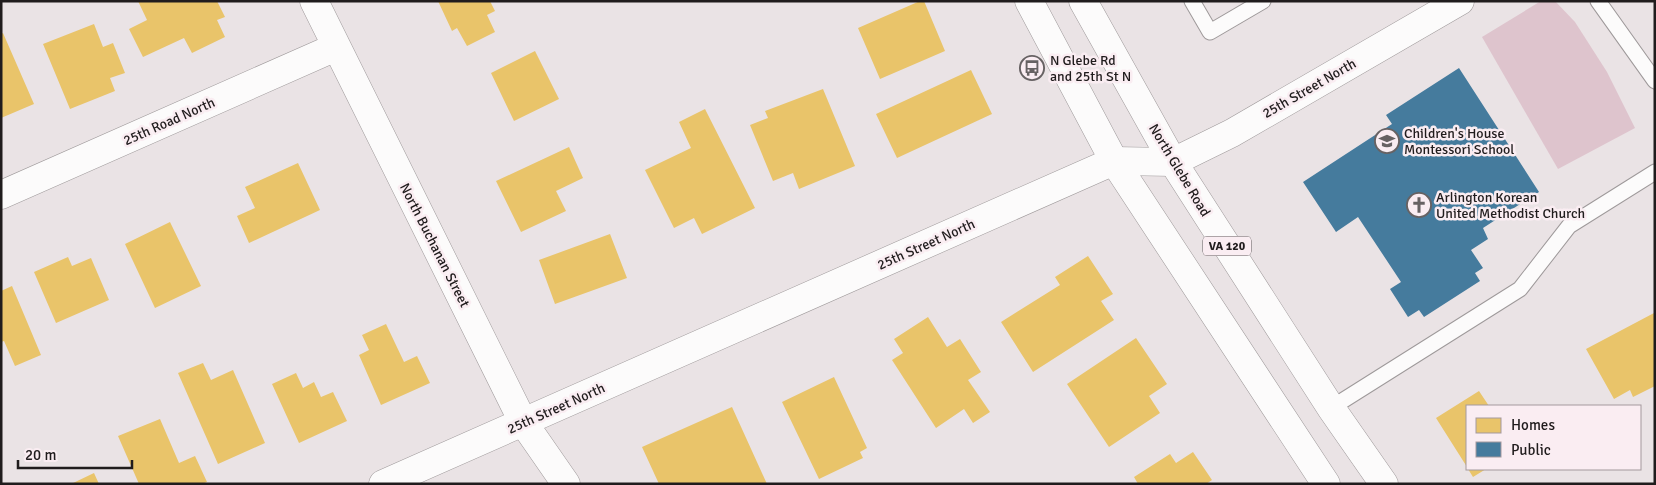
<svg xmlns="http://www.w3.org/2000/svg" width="1656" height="485" font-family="Signika,sans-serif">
<rect width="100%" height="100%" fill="#eae3e5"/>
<path fill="#dec4cd" d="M1541,1H1555L1575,22L1607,72L1635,128L1558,169L1482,37Z"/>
<path fill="#e9c46a" d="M138,1H217L225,17L217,20L225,37L192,53L184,38L143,57L129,29L147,20Z
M438,1H490L495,11L487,15L495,32L467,46L457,28L452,31Z
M920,1H924L945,51L880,79L858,28Z
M94,24L103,47L113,43L125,73L110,78L115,91L70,109L43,44Z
M3,33L34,104L1,118V34Z
M535,51L559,99L514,121L491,73Z
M971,70L992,114L897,158L876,114Z
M823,89L855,166L799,189L793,173L773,181L750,125L768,118L765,111Z
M705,109L755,208L702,234L694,218L674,228L645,170L691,148L679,122Z
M569,147L583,178L556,191L566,211L521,232L496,181Z
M298,163L320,210L249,243L237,216L255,208L245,187Z
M170,222L201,286L155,308L125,244Z
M610,234L627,278L555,304L539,260Z
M1088,256L1113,294L1101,301L1114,320L1033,372L1001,322L1060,285L1055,277Z
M68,257L72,266L91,258L109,300L56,323L34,272Z
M12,286L41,355L15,366L4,341L1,342V291Z
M1654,313L1655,386L1633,397L1630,390L1614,399L1586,349Z
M928,317L947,347L960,339L981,372L968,380L990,412L973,423L964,409L936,428L892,360L903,353L894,339Z
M386,324L404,362L417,356L430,383L381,405L359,355L369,350L362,335Z
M1136,338L1167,384L1149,396L1160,413L1109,447L1067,384Z
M203,363L211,380L233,370L265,443L218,464L178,373Z
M296,373L303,388L314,382L321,397L333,392L347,421L299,443L272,384Z
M834,377L867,448L860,452L863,458L819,479L782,402Z
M1479,391L1489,406H1467V467L1436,418Z
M732,407L767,484H659L642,447Z
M160,419L179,463L195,456L207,482L202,484H139L118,436Z
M1193,452L1212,480L1206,484H1138L1134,477L1170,454L1176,463Z
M1468,469H1486L1473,477Z
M94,473L99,484H71Z"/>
<path fill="#457b9d" d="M1459,68L1539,192L1483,228L1488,239L1471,250L1483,268L1475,273L1480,281L1424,317L1419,310L1408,317L1390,289L1401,282L1358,217L1336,232L1303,182L1392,124L1386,115Z"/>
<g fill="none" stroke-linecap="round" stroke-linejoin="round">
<defs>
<path id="lane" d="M1192,1L1210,32L1263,1
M1598,1L1655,81
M1331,408L1520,289L1569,226L1655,172"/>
<path id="street" d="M314,1L523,422L566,484
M1,195L336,47
M383,484L1114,161L1173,162L1232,133L1460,1"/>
<path id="primary" d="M1029,1L1114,161L1326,484
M1083,1L1173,162L1331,408L1384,484"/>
</defs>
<use href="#lane" stroke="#9e999a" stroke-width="17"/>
<use href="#street" stroke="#9e999a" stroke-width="29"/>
<use href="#primary" stroke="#9e999a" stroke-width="29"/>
<use href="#lane" stroke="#fcfbfb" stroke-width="15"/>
<use href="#street" stroke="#fcfbfb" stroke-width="28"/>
<use href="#primary" stroke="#fcfbfb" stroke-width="28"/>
</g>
<defs>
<symbol id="bus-ring" viewBox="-11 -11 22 22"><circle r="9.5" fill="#faedf2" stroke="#676263" stroke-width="1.5"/><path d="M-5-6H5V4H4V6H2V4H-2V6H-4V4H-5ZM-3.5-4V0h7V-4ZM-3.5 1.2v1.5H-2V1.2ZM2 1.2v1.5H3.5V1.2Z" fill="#676263"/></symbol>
<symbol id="school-ring" viewBox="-11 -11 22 22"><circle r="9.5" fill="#faedf2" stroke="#676263" stroke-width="1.5"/><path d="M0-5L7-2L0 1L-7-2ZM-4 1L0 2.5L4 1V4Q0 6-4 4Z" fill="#676263"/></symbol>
<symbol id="church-ring" viewBox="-11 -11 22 22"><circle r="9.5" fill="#faedf2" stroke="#676263" stroke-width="1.5"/><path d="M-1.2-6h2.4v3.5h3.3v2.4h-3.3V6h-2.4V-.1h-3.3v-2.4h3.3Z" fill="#676263"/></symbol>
</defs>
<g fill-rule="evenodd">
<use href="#bus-ring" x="1018" y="54" width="28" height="28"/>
<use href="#school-ring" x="1373" y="127" width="28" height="28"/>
<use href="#church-ring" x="1405" y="191" width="28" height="28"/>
</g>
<g text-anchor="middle" stroke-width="5" stroke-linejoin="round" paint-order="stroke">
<rect fill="#faedf2" stroke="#615b5d" stroke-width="1" x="1203" y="236.5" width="48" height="19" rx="4"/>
<g font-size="12" font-weight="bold" fill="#201c1d">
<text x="1227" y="250">VA 120</text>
</g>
<g font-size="14" fill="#201c1d" stroke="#faedf2" text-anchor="start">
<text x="1050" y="65">N Glebe Rd<tspan x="1050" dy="16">and 25th St N</tspan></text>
<text x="1404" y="138">Children's House<tspan x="1404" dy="16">Montessori School</tspan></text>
<text x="1436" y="202">Arlington Korean<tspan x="1436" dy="16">United Methodist Church</tspan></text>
</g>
<g font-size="14" fill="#201c1d" stroke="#faedf2">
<text transform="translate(1309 88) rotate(-30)" y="5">25th Street North</text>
<text transform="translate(169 121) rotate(-24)" y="5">25th Road North</text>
<text transform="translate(1180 170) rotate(59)" y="5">North Glebe Road</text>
<text transform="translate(926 244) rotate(-24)" y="5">25th Street North</text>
<text transform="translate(435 245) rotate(63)" y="5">North Buchanan Street</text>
<text transform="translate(556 408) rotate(-24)" y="5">25th Street North</text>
</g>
</g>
<rect width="1656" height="485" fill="none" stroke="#201c1d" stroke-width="5"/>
<rect x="1466" y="405" width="175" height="65" fill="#faedf2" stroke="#a3999d"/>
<rect x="1476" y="418" width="25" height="15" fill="#e9c46a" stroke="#a3999d"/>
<text x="1511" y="430" font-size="15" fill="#201c1d">Homes</text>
<rect x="1476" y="442" width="25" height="15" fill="#457b9d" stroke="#a3999d"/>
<text x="1511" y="455" font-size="15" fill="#201c1d">Public</text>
<path d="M18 460v8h114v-8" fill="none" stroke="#201c1d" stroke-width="2.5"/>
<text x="25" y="460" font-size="15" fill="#201c1d" stroke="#faedf2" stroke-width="4" paint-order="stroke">20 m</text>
</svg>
